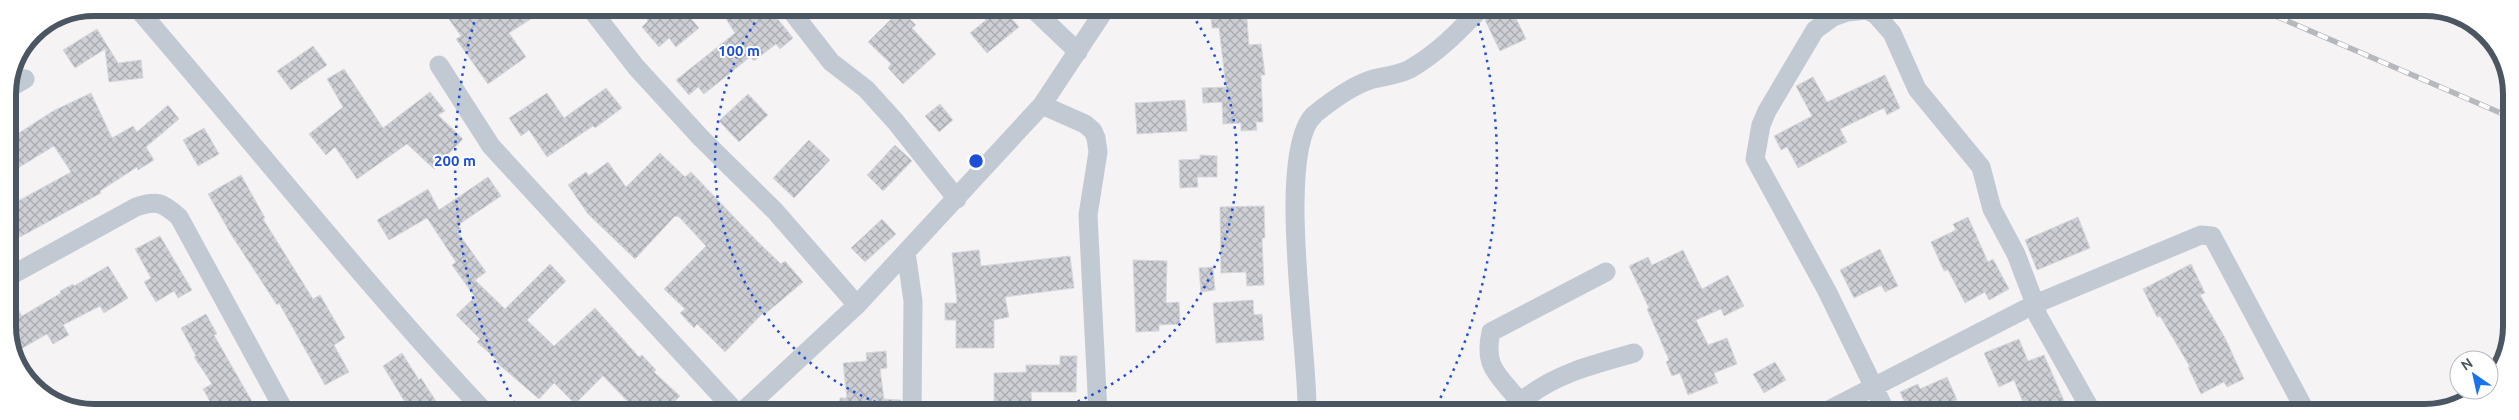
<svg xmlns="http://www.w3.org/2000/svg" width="2519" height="420" font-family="Ubuntu,sans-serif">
<defs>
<pattern id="building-cross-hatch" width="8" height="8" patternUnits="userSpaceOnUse" patternTransform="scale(1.25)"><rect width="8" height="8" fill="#cdcfd5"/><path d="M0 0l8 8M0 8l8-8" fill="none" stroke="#a8abb0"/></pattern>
</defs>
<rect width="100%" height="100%" fill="#f5f3f3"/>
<path fill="url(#building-cross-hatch)" stroke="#d7d9de" d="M441,8H548L509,33L526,57L488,84L456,39L461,36Z
M639,8H682L699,28L676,47L669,38L659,47L642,27L648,21Z
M719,8H769L793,38L780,49L776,44L754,61L750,57L704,94L698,87L689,95L676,80L735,33Z
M990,8H1003L1019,27L987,53L970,33L986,20L982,15Z
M1210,8H1246L1249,45L1261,44L1265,75H1261L1263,122H1256L1257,130L1241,131V123L1223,124L1222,102L1203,103L1202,88L1226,87L1219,28H1212Z
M1506,8H1511L1526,39L1500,51L1485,20Z
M900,10L916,25L912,28L936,54L903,84L888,68L891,64L868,42Z
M97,29L118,63L141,60L143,78L109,82L105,49L75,68L63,50Z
M313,46L327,65L291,90L277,71Z
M344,69L383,128L430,92L445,111L438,115L463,139L434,169L407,144L357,179L335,147L326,155L309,134L343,107L327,79Z
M1885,75L1900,108L1887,115L1884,108L1840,129L1847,142L1798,168L1787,147L1781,150L1774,136L1812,116L1796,86L1813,77L1827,102Z
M606,88L622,108L595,128L593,126L547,157L529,130L521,136L509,118L547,93L564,118Z
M91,93L112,138L133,126L137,132L168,105L179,119L146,147L154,160L138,170L137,167L100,191L101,193L20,237L9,216V206L71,172L54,146L18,168L8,151V114L19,133L53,111Z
M748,94L768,115L739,142L719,121Z
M1185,100L1187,131L1137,134L1135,103Z
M940,104L953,120L939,132L925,116Z
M204,128L219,154L198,166L183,140Z
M809,140L830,160L794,198L773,178Z
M895,145L912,161L883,191L867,175Z
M660,153L685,177L691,172L758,242L781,264L785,261L803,282L765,314L763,313L725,352L697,324L694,328L680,313L685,309L664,289L706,246L679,217L675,216L635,259L588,214L568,185L586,172L589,176L608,162L626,187Z
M1200,155L1217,156V177H1197L1198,187L1180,188L1179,160L1200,159Z
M241,175L265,218L263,219L313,299L320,295L345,338L334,345L349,372L325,385L279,303L277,305L232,236L208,194Z
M488,177L501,196L458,225L461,229L457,231L486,272L475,280L505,309L550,264L566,281L527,320L554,346L595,308L639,357L642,355L656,370L654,372L680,396L664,412H638L603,376L575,404L554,383L539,399L496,362L498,361L477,342L480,339L456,315L475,297L452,265L456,262L427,218L389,240L377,220L428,189L439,210Z
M1264,206L1265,238H1262L1264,285L1247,286L1246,272L1221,273L1220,207Z
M1968,217L1988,262L1993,259L2009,289L1989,300L1985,292L1965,303L1948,270L1944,271L1931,242L1956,230L1953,224Z
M2078,217L2090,248L2037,270L2025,240Z
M882,219L896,234L865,262L851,248Z
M160,236L192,290L178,298L174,291L156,302L144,282L151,278L135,249Z
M1880,249L1898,286L1885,292L1881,285L1854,298L1840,270Z
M979,250L981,266L1070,256L1074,288L1005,297L1009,317L994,320V348H956V320H945V303H957L952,253Z
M1683,250L1702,289L1728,275L1744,306L1724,316L1721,309L1696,320L1708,345L1727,338L1737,364L1714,373L1718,383L1688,395L1680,373L1672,376L1666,362L1669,360L1647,309L1649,308L1629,266L1648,257L1652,265Z
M1133,260L1167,261L1166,303L1179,302L1180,324L1159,325V331L1136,332Z
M2191,264L2205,293L2200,295L2225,338L2244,379L2227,387L2224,382L2201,394L2188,367H2190L2160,316L2157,317L2143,289Z
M108,266L128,298L104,313L100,306L63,325L69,335L53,344L47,334L21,349L10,331V316L19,311L22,316L61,293L60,291L73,284L74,286Z
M1213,267L1215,290L1201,292L1199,268Z
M1253,300L1254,315L1262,314L1264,340L1216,343L1213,303Z
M206,314L217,334L214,335L258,412H216L203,389L212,384L194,357L196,356L181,328Z
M2019,339L2028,361L2044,355L2069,412H2027L2014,380L1999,387L1984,353Z
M886,351L887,368L880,369L884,399L901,400V412H839L840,398H847L843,363L867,361L866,353Z
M402,353L419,380L421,378L443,412H411L383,366Z
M1060,356H1077L1076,392H1031L1032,412H994V373L1026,372V365H1060Z
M1775,362L1786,380L1764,393L1753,374Z
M1947,377L1957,400L1928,412H1909L1900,392L1918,384L1920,389Z"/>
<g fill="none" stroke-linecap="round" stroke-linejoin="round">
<path stroke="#c1cad2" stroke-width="19" d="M137,8C253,142 363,282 485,412
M590,8L636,67L701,138L775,211L857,305
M789,8L831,62L866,89L895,121L957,199
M1032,8L1078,52
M439,65L491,146L736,412
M8,89L25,79
M1042,105L1085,124L1093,131L1096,138L1098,152L1088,215L1098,412
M906,252L913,301L912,412
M10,276L136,207C157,200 162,202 179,217L285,412
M1520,402C1499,375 1483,368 1491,332L1606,272
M742,412L857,305L1042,105L1106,8
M1307,412C1309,355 1274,150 1315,114C1331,101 1353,85 1373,79C1386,76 1398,75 1410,69C1439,52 1458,32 1481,8
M1512,412C1515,405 1521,401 1528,396C1560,372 1596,364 1634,353
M1825,412L2035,304L2038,316L2092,412
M1886,412L1827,291L1755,159L1761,125L1767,111L1815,30L1833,17L1847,12L1867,10L1876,15L1892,33L1917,89L1981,167L1992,209L2016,254L2035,304L2201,235L2212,236L2306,412"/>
<defs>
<path id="rail" d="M2257,8L2510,117"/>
</defs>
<use href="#rail" stroke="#b5b8bd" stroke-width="5.5"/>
<use href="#rail" stroke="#fff" stroke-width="4" stroke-dasharray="11" stroke-linecap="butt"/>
</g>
<g fill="none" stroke="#1d4ed8" stroke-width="2.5" stroke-dasharray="2.5 5">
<path d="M904 412A261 261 0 0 1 764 9M1188 9A261 261 0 0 1 1048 412"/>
<path d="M518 410A521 521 0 0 1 478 9M1474 9A521 521 0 0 1 1434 410"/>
</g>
<path d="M0 0H2519V420H0ZM94 16H2425A78 78 0 0 1 2503 94V326A78 78 0 0 1 2425 404H94A78 78 0 0 1 16 326V94A78 78 0 0 1 94 16Z" fill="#fff" fill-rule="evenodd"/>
<path fill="none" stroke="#4a5661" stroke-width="6" d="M94 16H2425A78 78 0 0 1 2503 94V326A78 78 0 0 1 2425 404H94A78 78 0 0 1 16 326V94A78 78 0 0 1 94 16Z"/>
<circle cx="976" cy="161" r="8" fill="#1d4ed8" stroke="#fff" stroke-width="2.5"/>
<g font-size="15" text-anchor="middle" font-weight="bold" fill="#1d4ed8" stroke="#fff" stroke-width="4" stroke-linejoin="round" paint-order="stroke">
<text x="739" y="56">100 m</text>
<text x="455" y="166">200 m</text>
</g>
<g transform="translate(2474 375) rotate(326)"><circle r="24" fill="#ffffff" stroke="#b7bbc0"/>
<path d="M0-4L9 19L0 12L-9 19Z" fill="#1a73e8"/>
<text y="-8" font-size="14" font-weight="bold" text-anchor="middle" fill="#4a5661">N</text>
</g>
</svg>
